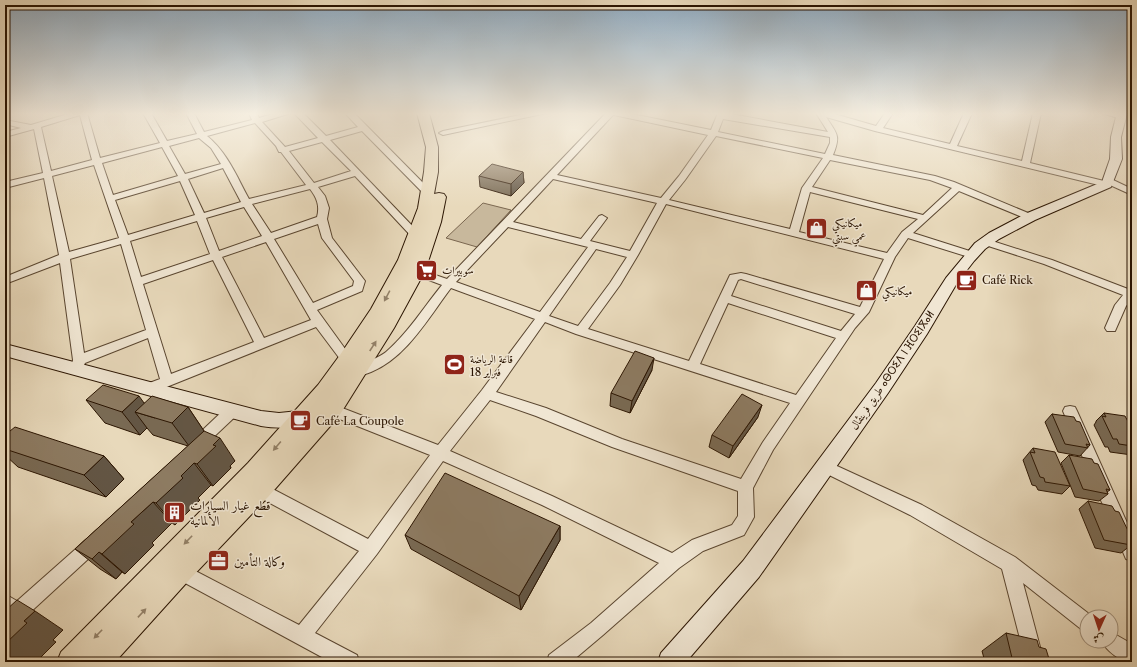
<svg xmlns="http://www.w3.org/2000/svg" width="1137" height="667" font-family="'Libre Caslon Text',Amiri,'Noto Sans Tifinagh',serif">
<rect width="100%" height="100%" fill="#e8d9bb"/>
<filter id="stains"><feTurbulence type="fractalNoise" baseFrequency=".005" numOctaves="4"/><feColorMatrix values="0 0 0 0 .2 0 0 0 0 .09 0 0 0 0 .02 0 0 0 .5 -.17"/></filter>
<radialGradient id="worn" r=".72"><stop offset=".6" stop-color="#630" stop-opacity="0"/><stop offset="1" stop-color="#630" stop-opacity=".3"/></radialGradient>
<path fill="#c8b89c" stroke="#7a664f" d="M483,203L511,210L477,247L446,238Z"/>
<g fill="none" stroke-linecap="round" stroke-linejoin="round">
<defs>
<path id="street" d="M71,113H87L100,158L160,143L143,113H151L167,141L197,134L186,113H194L204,132L252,120L249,113H257L259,118L276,113H291L262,122L285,147L318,138L294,113H303L326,136L358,127L345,113H354L433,193L431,195H425L362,131L330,140L421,235L416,238L412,237L355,176L318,187L325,196L329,208L327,219L332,238L365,281L362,291L317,310L351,357L353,360L351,363L347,365L343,363L316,327L149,394L144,393L142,389L144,385L160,379L148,338L85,363L81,371L77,373L73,371L71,368L73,360L60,263L5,284V277L59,255L44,178L5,188V182L43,173L34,129L5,137V132L21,128L5,124V120L31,125ZM80,115L92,160L51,171L41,127ZM255,123L276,146L279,152H281L306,185L249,199C237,177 227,152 207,136ZM199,138L211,148L221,164L185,174L169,146ZM322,142L351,171L314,183L289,151ZM162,147L178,176L113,195L102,163ZM94,165L119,238L69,252L52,176ZM223,168L241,202L204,213L188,179ZM180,181L195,215L128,235L115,200ZM310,189C317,198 320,206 317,217L271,233L252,204ZM244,207L262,236L219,251L206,218ZM197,221L210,254L141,277L130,241ZM318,224L322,238L354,281L353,286L313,303L274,239ZM266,242L311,320L264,338L222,257ZM121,244L146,330L84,353L70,259ZM213,260L254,342L171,374L143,284Z
M530,113H547L443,135L439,133L443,131Z
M606,113H627L711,130L718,113H726L828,132L816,113H831L876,126L885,113H893L883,128L950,144L964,113H972L957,146L1022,161L1033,113H1041L1030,163L1104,181L1108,178L1111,179L1132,189V195L1110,185L1107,187L875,131L826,117C837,134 841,135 833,155L935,176L954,182L1033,215L1035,217L1030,220L1027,219L959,191L913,233L976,253L977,255L972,258L908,238L895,257L869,312L855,328L773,450L753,488L754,517L744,535L703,551L679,568L603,635L571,662H547L549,655L591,623L659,563L542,505L443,461L377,554L315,633L357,655L359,662H331L174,577L172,571L174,565L180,563L299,625L359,551L255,495L252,490L255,485L260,483L265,485L368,539L430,455L327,414L325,410L327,406L332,405L337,406L438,445L482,390L535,319L451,288C429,317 406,358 371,372C365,374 360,377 353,375L352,372C356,364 378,359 386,352C408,333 424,307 442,285L405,271L404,269L409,266L447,279ZM613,115H614L708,135L679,176L661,198L557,175ZM723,119L830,137V143L825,154L718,132ZM716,136L823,158L802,188L790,229L669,200L685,180ZM830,160L930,180L952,188L923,215L812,187ZM553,179L657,203L630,251L590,241L607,218L602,215L599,216L581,239L513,222ZM810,192L918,219L902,232L887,253L799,232ZM666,204L884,259L860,307L746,274L741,273L730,275L689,361L588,329L620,285L638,255ZM508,227L588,247L540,312L456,282ZM596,249L627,257L610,283L578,326L549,316ZM741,279L744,280L855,314L841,331L731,296L738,280ZM728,303L836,338L796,395L700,364ZM545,322L576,334L790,403L763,442L741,479L622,439L546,408L496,392ZM490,400L536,416L612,447L738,491V516L732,525L692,540L672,553L552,496L450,451Z
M1102,113H1116L1125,117L1121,119Z
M986,239L1052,260L1128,289L1132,287V299L1126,306L1115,331H1107L1105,328L1115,305L1123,295L1044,264L982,244L981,242Z
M233,405L238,406L240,410L238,414L202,448L197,450L192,448L190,444L192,440L228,406Z
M1070,406L1075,407L1077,411L1132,534V561L1126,559L1063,411L1065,407Z
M826,461L922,505L1015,557L1093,617H1087V632L1081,629L1023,583L1044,662H1026L1002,569L910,515L821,471L819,467L821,463Z
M93,536L99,539L101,544L99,549L11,630L5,633V594L17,601L87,539Z
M1111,632L1132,644V662C1121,662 1106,651 1102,641H1111Z"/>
<path id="secondary" d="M1117,113H1127L1121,137L1122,159L1111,187L1035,220L999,239L985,249L974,261L957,283L927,334L888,393L759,577L686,662H658L661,653L743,561L876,383L915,326L946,278L975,243L989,233L1025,214L1102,182L1110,159L1111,137Z
M5,344L261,411L279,413L308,410L314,412L317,417L314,422C296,428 280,429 261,426L5,356Z"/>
<path id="primary" d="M417,113H429L438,147V172L434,194L439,193L444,194L446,197L441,222L425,271L394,328L339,416L268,497L189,580L115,662H57L61,652L248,463L318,385L340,355L371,309L398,260L418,208L424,172L426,147Z"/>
</defs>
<use href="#street" stroke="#5a4630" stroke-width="2"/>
<use href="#secondary" stroke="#2b1502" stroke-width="2"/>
<use href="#primary" stroke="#2b1502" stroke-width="2"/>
<use href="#street" fill="#f0e6d3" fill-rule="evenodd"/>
<use href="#secondary" fill="#f0e6d3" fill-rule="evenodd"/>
<use href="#primary" fill="#e8d9bb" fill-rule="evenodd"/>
</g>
<path fill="#796a54" stroke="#2b1502" d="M523,172L524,183L511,196L480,187L479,176Z
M652,370L630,413L610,406L611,393Z
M86,400L144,403L188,407L204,431L200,434L235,461L230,466L231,468L213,486L211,485L198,498L200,500L175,525L172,523L152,543L154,545L125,574L122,572L116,579L100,569L75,549L188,446L153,435L147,428L140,435L105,423Z
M1104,413L1132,429V455L1110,452L1108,447H1105L1094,425L1096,422V421Z
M1052,414L1076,421L1090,445L1080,456L1058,452L1045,422Z
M758,417L729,458L709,447L712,435Z
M5,435L104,456L124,479L106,497L18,467L5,455Z
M1033,448L1070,486L1062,494L1038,490L1036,486L1032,485L1023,460Z
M1069,455L1094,463L1110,490L1107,492L1108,494L1099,501L1075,497L1061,463Z
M1088,501L1115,511L1132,539V542L1130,543L1131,545L1121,553L1095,548L1079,509Z
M560,526V540L521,610L411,549L405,535Z
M1006,633L1039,647L1050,662H985L982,651Z"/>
<path fill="#635645" stroke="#2b1502" d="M523,172L524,183L511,196V184Z
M654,358L652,370L630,413L632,401Z
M139,396L155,418L135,412L147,428L140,435L122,412Z
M762,405L758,417L729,458L733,446Z
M188,407L204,431L189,446L172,423Z
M220,438L235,461L230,466L231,468L213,486L197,464L213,445Z
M104,456L124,479L106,497L84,475Z
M194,463L211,485L198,498L200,500L175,525L156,503L181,476Z
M153,502L172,523L152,543L154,545L125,574L102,554L131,522Z
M5,526L9,529L5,533Z
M560,526V540L521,610L519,596Z
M99,552L122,572L116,579L92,559Z
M35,611L63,630L53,640L56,642L36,662H5V644L24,621Z"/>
<path fill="#8d7b62" stroke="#2b1502" d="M492,164L523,172L511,184L479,176Z
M635,351L654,358L632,401L611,393Z
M103,385L139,396L122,412L86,400Z
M742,394L762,405L733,446L712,435Z
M152,396L188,407L172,423L135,412Z
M1104,413L1125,416L1132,429V446L1119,444L1117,439H1113L1102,416L1106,417Z
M1052,414L1074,417L1076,421L1080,422L1090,445L1086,444L1088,448L1065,444Z
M15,427L104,456L84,475L5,449V435Z
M204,431L220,438L213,445L216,446L197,464L194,463L181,476L183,478L156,503L153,502L131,522L134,524L102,554L99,552L92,559L75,549Z
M1033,448L1055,452L1070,486L1045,482L1044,478L1040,477L1030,452L1035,453Z
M1069,455L1092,459L1094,463L1098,464L1110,490L1106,489L1108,494L1083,489Z
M445,473L560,526L519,596L405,535Z
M1088,501L1112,506L1115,511L1119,512L1132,539V541L1129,540L1131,545L1104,540Z
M17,600L35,611L24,621L27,623L5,644V611Z
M1006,633L1037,640L1039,647L1046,649L1050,662H1013Z"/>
<defs><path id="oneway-solid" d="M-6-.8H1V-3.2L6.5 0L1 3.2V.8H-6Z"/></defs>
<g fill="#938168">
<use href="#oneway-solid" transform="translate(387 296) rotate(118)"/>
<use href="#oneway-solid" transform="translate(373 346) rotate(-57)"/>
<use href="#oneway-solid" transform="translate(277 446) rotate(130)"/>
<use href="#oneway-solid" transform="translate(188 540) rotate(134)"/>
<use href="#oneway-solid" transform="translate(142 613) rotate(-47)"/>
<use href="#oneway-solid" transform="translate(98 634) rotate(134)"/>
</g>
<linearGradient id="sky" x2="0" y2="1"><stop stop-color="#8ea8bd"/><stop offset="0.55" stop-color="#f5eee0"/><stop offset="1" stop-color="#f5eee0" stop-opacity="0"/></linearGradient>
<rect width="1137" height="207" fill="url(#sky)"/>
<defs>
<symbol id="shop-square" viewBox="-11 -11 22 22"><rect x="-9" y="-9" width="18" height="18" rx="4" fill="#8f2418" stroke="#f0e6d3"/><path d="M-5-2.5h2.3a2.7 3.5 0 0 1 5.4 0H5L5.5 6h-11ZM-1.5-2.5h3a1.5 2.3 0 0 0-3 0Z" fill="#fff"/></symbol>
<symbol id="supermarket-square" viewBox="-11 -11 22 22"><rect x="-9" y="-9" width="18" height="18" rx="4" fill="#8f2418" stroke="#f0e6d3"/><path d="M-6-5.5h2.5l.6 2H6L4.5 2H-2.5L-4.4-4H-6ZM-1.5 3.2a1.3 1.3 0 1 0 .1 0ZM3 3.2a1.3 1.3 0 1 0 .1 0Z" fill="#fff"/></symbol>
<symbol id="cafe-square" viewBox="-11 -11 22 22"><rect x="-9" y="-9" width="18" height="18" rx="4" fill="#8f2418" stroke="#f0e6d3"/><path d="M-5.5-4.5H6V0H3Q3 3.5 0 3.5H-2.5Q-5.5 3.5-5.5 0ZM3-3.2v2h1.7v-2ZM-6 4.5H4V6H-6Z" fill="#fff"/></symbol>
<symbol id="stadium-square" viewBox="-11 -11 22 22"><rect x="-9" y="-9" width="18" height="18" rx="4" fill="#8f2418" stroke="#f0e6d3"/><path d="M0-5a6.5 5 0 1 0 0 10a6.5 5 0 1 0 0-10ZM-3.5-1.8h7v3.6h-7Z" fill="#fff"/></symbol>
<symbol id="building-square" viewBox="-11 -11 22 22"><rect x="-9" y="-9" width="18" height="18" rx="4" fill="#8f2418" stroke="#f0e6d3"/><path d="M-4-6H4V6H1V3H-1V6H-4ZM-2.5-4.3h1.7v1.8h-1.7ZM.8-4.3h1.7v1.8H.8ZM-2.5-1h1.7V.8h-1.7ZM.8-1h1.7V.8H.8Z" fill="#fff"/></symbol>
<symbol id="office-square" viewBox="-11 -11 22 22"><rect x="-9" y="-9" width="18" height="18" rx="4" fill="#8f2418" stroke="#f0e6d3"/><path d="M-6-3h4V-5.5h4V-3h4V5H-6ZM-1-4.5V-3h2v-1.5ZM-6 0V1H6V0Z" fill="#fff"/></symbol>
</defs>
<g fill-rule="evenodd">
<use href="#shop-square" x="804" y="216" width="25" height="25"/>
<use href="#supermarket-square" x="414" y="258" width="25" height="25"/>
<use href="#cafe-square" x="954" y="268" width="25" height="25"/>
<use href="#shop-square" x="854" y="278" width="25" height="25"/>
<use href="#stadium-square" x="442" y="352" width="25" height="25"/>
<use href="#cafe-square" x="288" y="408" width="25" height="25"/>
<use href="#building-square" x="162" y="500" width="25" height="25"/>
<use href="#office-square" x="206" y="548" width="25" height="25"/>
</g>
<g text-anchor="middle" stroke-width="3" stroke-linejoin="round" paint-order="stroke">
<g font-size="11" fill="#2b1502" stroke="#f0e6d3" text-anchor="start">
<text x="832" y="227">ميكانيكي<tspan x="832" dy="13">عمي سبتي</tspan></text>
<text x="442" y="274">سوبيرات</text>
<text x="982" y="284">Café Rick</text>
<text x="882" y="295">ميكانيكي</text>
<text x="470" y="363">قاعة الرياضة<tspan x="470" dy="13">18 فبراير</tspan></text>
<text x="316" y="425">Café La Coupole</text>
</g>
<g font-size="11" fill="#2b1502" stroke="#f0e6d3">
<text transform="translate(892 370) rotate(-56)" y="4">طريق فرينڨال ⴰⴱⵔⵉⴷ ⵏ ⴼⵔⵉⵏⴳⴰⵍ</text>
</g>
<g font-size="13" fill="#2b1502" stroke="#f0e6d3" text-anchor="start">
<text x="190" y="510">قطع غيار السيارات<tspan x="190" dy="15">الألمانية</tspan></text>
<text x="234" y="566">وكالة التأمين</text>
</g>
</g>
<rect width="1137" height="667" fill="none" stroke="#e8d9bb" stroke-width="20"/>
<rect x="6" y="6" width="1125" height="655" fill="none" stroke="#2b1502" stroke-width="2"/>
<rect x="10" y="10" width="1117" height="647" fill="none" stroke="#2b1502"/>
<g transform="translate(1099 629) rotate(183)"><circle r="19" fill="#f0e6d3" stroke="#a1927f"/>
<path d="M0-3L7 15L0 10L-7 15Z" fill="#8f2418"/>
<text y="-6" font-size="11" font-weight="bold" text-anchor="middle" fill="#2b1502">ش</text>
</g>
<rect width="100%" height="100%" filter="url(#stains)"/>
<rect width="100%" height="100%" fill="url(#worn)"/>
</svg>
